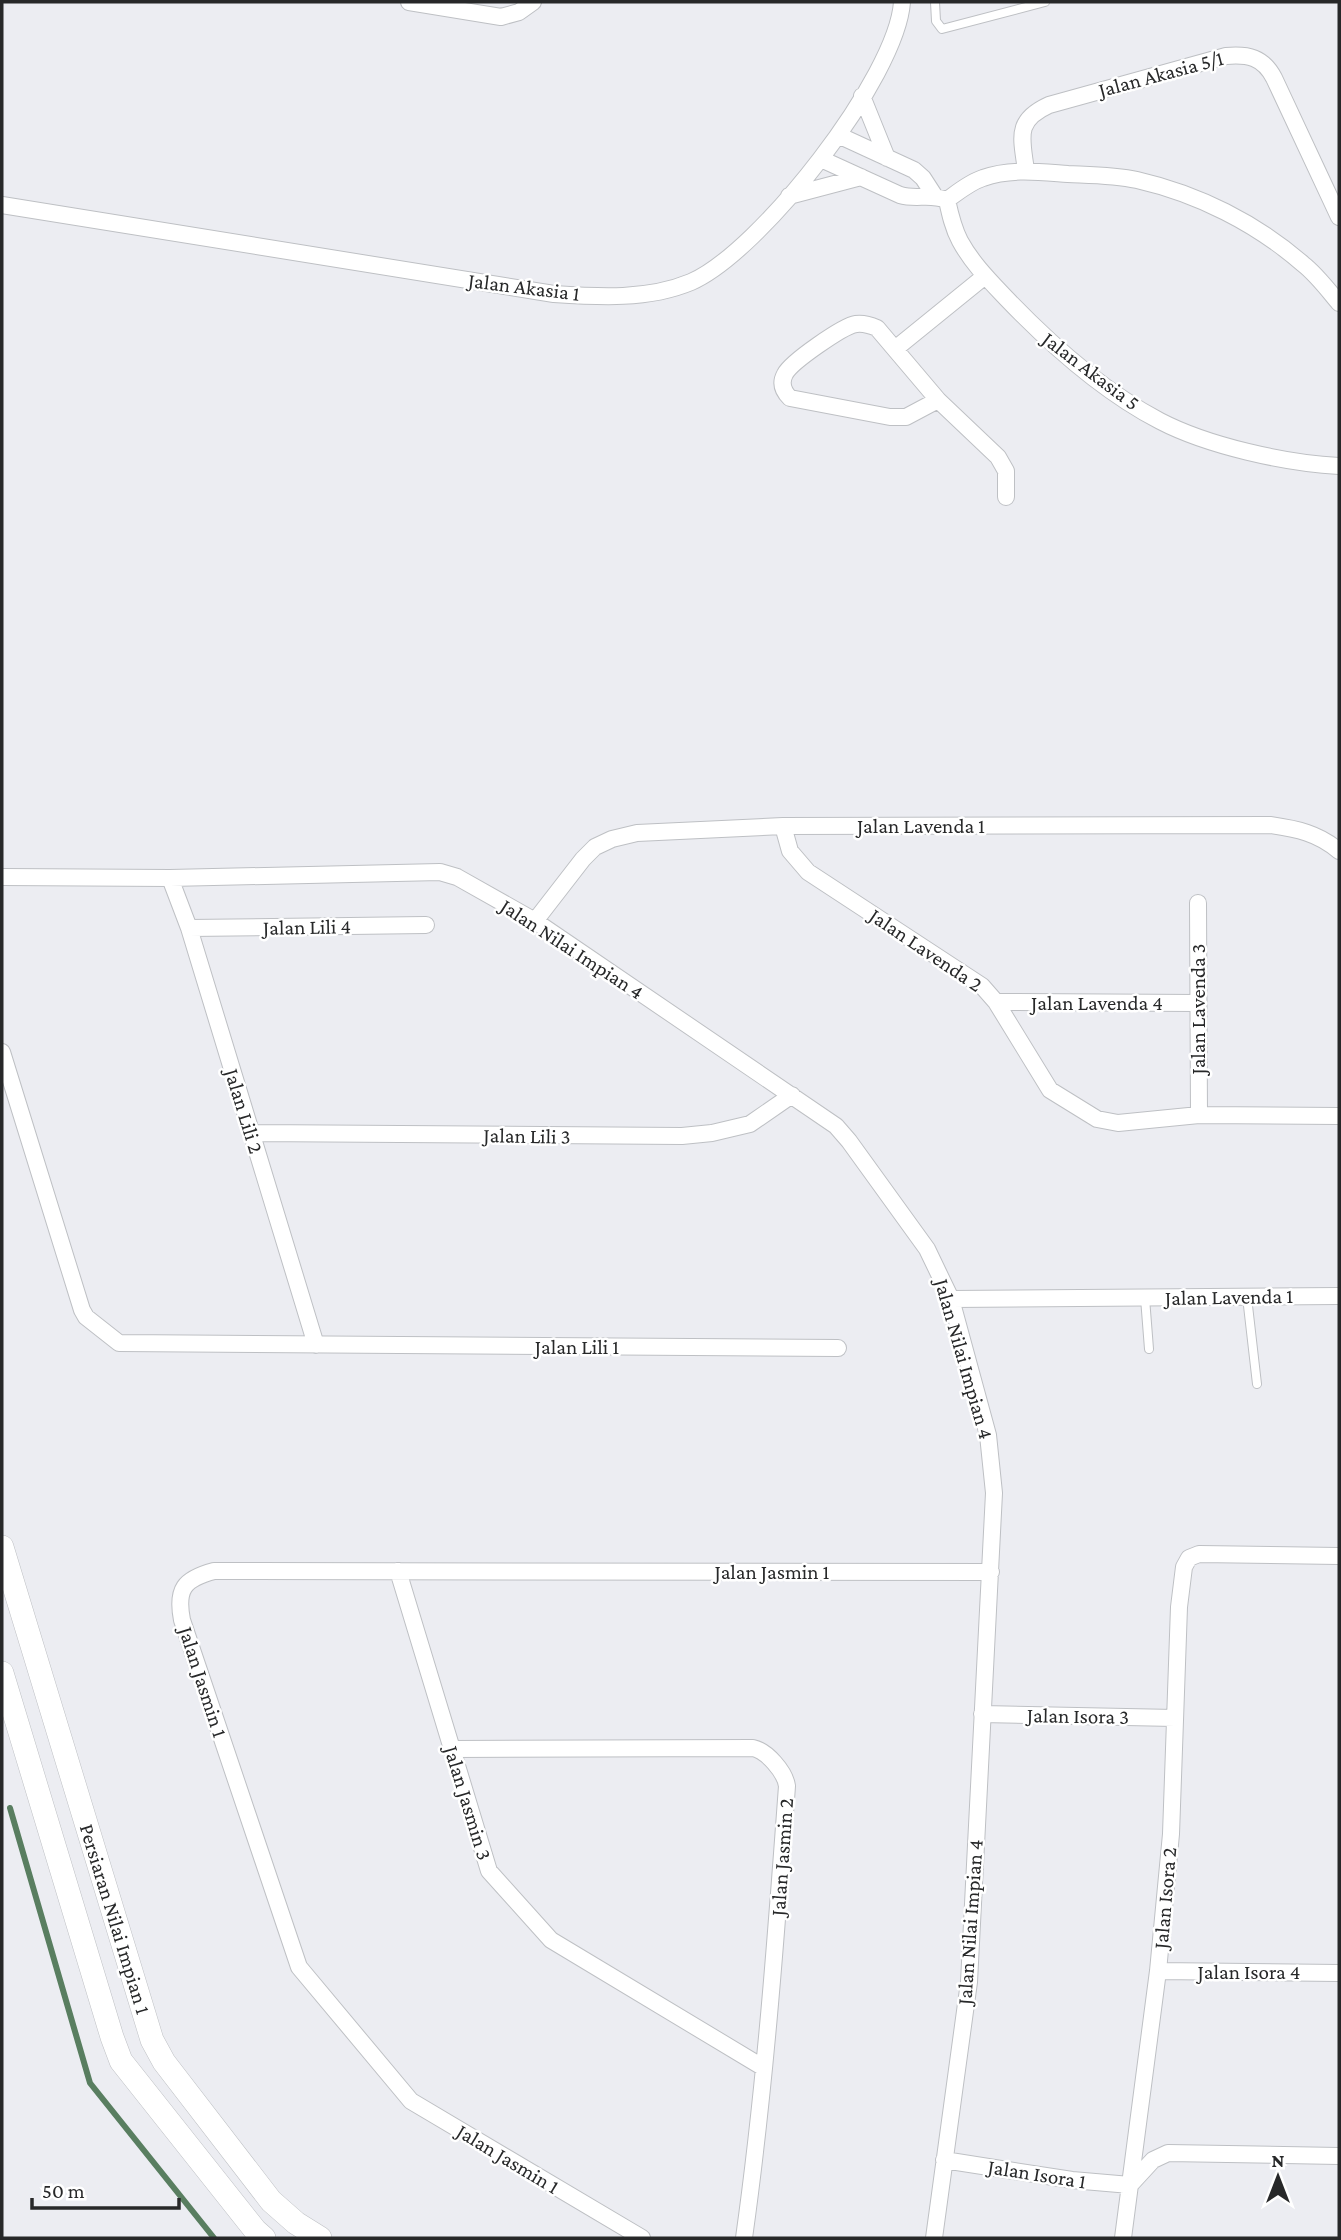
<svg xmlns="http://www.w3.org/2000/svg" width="1341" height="2240" font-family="'Crimson Pro',serif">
<rect width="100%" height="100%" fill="#ecedf2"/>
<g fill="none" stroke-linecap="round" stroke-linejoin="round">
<path stroke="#597e60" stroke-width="6" d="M10,1808L90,2083L214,2238"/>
<defs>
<path id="lane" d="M935,2L936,21L942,29L1045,2
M1247,1297L1257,1384
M1145,1298L1149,1349"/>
<path id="street" d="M409,2L501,17L519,12L533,2
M862,96L887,158
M838,135L914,170L923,178L934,195
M821,159L900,195C917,200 929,193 947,200
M1026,171C1022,138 1014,121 1049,105L1226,56C1248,54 1263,57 1274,78L1339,217
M789,196L861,177
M947,200C950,214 953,228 960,241C972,263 989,280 1006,298C1051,345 1102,391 1160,421C1208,446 1285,463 1339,466
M947,200C958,192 970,182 983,178C1010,168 1040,172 1068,174C1091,175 1115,175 1137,180C1198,194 1256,223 1303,264C1317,275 1328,290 1339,303
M2,205L554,294C599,297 648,300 691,282C760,252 897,77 902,2
M895,349L985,276
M938,400L906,417H890L790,398C783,391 780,383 785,374C791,362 843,326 856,324C863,323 870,325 877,328L938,400L998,457L1006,471V497
M783,826L790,851L808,872L982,986L996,1002L1050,1090L1097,1119L1118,1123L1199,1115L1339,1116
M2,877L170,878L440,872L457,877L535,921L836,1126L849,1141L927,1249L951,1299L988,1435L994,1493L969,1982L934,2238
M170,878L189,928L316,1345
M1198,903L1199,1115
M535,921L583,859L595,847L612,839L637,833L783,826L1270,825C1297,829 1318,833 1339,851
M189,928L426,925
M996,1002L1198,1003
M2,1052L82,1310L86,1317L119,1343L838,1348
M250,1133L682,1136L712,1133L750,1124L792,1095
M951,1299L1339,1296
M398,1571L489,1871L551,1940L764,2068
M982,1714L1175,1718
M452,1749L753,1748C767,1751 785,1772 787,1786C776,1937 765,2088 744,2238
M1158,1971L1339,1973
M944,2160L1072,2180L1130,2185L1153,2160L1168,2153L1339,2156
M642,2238L411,2101L299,1967L182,1620C176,1589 184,1579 214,1571L991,1572
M1123,2238L1158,1971L1171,1834L1179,1607L1184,1567L1189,1558L1199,1554L1339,1556"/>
<path id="secondary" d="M2,1547L152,2040L164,2062L271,2201L296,2223L320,2238
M2,1673L112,2037L121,2061L255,2230L264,2238"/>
</defs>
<use href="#lane" stroke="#bec0c4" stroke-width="10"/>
<use href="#street" stroke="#bec0c4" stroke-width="18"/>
<use href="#secondary" stroke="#bec0c4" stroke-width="24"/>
<use href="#lane" stroke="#fff" stroke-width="8"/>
<use href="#street" stroke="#fff" stroke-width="16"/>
<use href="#secondary" stroke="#fff" stroke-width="23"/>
</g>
<g text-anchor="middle" stroke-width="5" stroke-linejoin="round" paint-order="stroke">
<g font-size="21" fill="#272829" stroke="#fff">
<text transform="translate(1161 74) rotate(-15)" y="7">Jalan Akasia 5/1</text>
<text transform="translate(524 287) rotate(7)" y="7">Jalan Akasia 1</text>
<text transform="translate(1091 371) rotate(37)" y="7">Jalan Akasia 5</text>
<text x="921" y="833">Jalan Lavenda 1</text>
<text transform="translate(307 927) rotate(-1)" y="7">Jalan Lili 4</text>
<text transform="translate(572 949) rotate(33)" y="7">Jalan Nilai Impian 4</text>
<text transform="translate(926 950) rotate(34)" y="7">Jalan Lavenda 2</text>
<text x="1097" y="1010">Jalan Lavenda 4</text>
<text transform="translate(1198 1009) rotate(-90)" y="7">Jalan Lavenda 3</text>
<text transform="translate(244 1111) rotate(73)" y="7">Jalan Lili 2</text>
<text transform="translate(527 1136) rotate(1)" y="7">Jalan Lili 3</text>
<text transform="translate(1229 1297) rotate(-1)" y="7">Jalan Lavenda 1</text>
<text x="577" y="1354">Jalan Lili 1</text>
<text transform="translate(964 1359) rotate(74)" y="7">Jalan Nilai Impian 4</text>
<text x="772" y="1579">Jalan Jasmin 1</text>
<text transform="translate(203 1682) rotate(72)" y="7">Jalan Jasmin 1</text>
<text transform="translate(1078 1716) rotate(1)" y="7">Jalan Isora 3</text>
<text transform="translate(468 1803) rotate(73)" y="7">Jalan Jasmin 3</text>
<text transform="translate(782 1857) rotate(-86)" y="7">Jalan Jasmin 2</text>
<text transform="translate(1165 1898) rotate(-85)" y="7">Jalan Isora 2</text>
<text transform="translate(115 1919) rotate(73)" y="7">Persiaran Nilai Impian 1</text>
<text transform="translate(970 1922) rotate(-86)" y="7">Jalan Nilai Impian 4</text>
<text x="1249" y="1979">Jalan Isora 4</text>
<text transform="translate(508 2159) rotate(31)" y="7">Jalan Jasmin 1</text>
<text transform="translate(1037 2174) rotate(9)" y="7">Jalan Isora 1</text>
</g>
</g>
<rect width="1341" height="2240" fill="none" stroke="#272829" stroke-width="7"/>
<g transform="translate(1278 2177)" stroke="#ffffff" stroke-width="5" paint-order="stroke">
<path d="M0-5L12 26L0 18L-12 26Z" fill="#272829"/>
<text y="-10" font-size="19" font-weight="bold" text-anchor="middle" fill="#272829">N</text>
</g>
<path d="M32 2198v10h147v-10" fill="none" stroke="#272829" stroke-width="3.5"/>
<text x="42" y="2198" font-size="21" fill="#272829" stroke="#ffffff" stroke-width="5" paint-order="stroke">50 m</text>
</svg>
